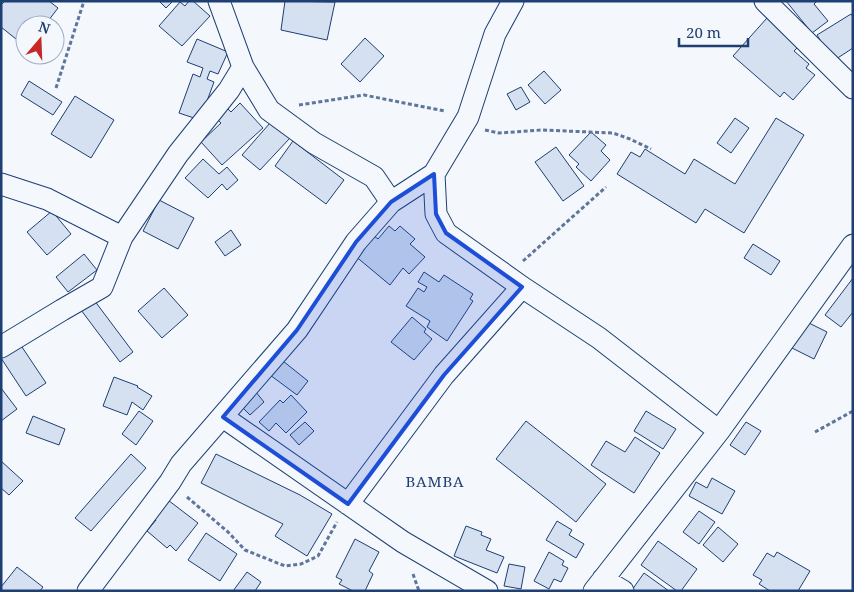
<svg xmlns="http://www.w3.org/2000/svg" width="854" height="592" font-family="'Noto Serif',serif">
<rect width="100%" height="100%" fill="#f4f7fb"/>
<path fill="#d5e0f0" stroke="#1d3f73" d="M5,1H49L58,8L45,25H25V28L16,39L1,27V5Z
M159,1H173L166,8Z
M189,1H193L210,16L182,46L159,26L180,2L185,6Z
M285,1L335,2L327,40L281,30Z
M786,1H817L814,4L828,21L812,33Z
M851,14L853,17V48L833,61L817,35Z
M767,18L799,46L794,51L809,64L806,68L815,75L793,100L784,92L780,97L733,56Z
M365,38L384,56L360,82L341,64Z
M197,39L228,52L218,74L210,71L207,79L214,82L200,120L179,113L193,74L200,77L203,68L187,62Z
M544,71L561,90L545,104L528,85Z
M29,81L62,102L53,115L21,95Z
M521,87L530,102L516,110L507,94Z
M75,96L114,120L91,158L51,134Z
M240,103L263,128L222,165L201,142L221,123L214,116L225,106L231,112Z
M735,118L749,128L731,153L717,143Z
M776,118L804,135L744,233L705,209L696,223L617,174L631,152L640,157L645,149L685,174L694,159L735,184Z
M270,123L290,138L260,170L242,155Z
M591,132L606,145L601,151L610,160L591,181L576,167L579,164L569,155Z
M293,141L344,180L326,204L275,166Z
M556,147L584,186L563,201L535,162Z
M203,159L219,174L227,167L238,180L227,190L222,184L208,198L185,178Z
M159,200L194,218L178,249L143,231Z
M52,211L71,234L47,255L27,232Z
M389,226L395,231L400,226L415,239L410,244L425,257L409,274L403,268L390,285L354,255L370,233L378,239Z
M231,230L241,245L225,256L215,242Z
M753,244L780,261L771,275L744,258Z
M84,254L97,270L68,292L56,277Z
M424,272L439,282L444,275L473,294L470,299L473,301L447,341L427,327L430,321L406,306L418,288L424,292L427,287L418,282Z
M853,278V312L841,327L825,315Z
M164,288L188,315L162,338L138,311Z
M94,300L133,352L120,362L81,310Z
M412,317L426,329L424,332L432,339L414,360L391,342Z
M805,321L827,332L814,359L792,348Z
M20,344L46,383L26,396L1,358V356Z
M278,357L308,381L297,395L266,372Z
M114,377L138,386L137,387L152,396L143,410L132,402L127,415L103,406Z
M1,388L17,409L1,421Z
M255,391L264,402L250,415L240,405Z
M291,395L307,412L286,433L276,423L269,431L259,422L280,400L283,403Z
M139,411L153,421L136,445L122,434Z
M646,411L676,429L663,449L634,431Z
M33,416L65,429L59,445L26,433Z
M526,421L606,484L576,522L496,459Z
M305,422L314,431L299,445L290,435Z
M746,422L761,431L745,455L730,445Z
M635,437L660,453L634,493L591,465L606,441L625,452Z
M131,454L146,468L91,531L75,518Z
M216,454L300,495L332,514L307,556L275,536L283,524L201,483Z
M1,461L23,481L9,495L1,488Z
M712,478L735,491L722,514L689,496L696,482L707,488Z
M164,497L198,523L176,551L170,545L167,548L147,531L156,520L150,515Z
M699,511L715,522L699,544L683,532Z
M557,521L572,530L569,535L584,544L576,558L546,540Z
M466,526L482,532L481,535L491,539L486,550L504,557L497,573L454,556Z
M718,527L738,544L723,562L703,545Z
M206,533L237,554L220,581L188,560Z
M355,539L379,552L369,571L373,574L365,591H353L339,584L342,580L336,577Z
M658,541L697,569L681,591H677L641,565Z
M549,552L564,561L562,565L568,568L561,582L554,579L549,589L534,581Z
M777,552L810,571L798,591H770L759,584L762,580L753,575L767,553L774,557Z
M509,564L525,567L521,589L504,586Z
M17,567L43,587L40,591H1V587Z
M247,572L261,582L255,591H233Z
M644,573L669,591H633L632,590Z"/>
<g fill="none" stroke-linecap="round" stroke-linejoin="round">
<defs>
<path id="minor" d="M219,1L243,67L269,110L314,143L374,177L391,202
M513,1L495,34L468,117L434,174L436,214L446,233L522,287L599,338L719,431
M765,1L853,88
M1,184L47,199L122,237
M1,347L62,310L102,287L122,237L178,154L229,90L243,67
M223,417L403,542L487,591
M348,504L444,375L522,287
M603,579L623,591
M88,591L170,482L181,464L297,330L356,242L391,202L434,174
M594,591L719,431L853,245"/>
</defs>
<use href="#minor" stroke="#1d3f73" stroke-width="23"/>
<path stroke="#5e769c" stroke-width="3" stroke-dasharray="4 2.5" stroke-linecap="butt" d="M56,88L84,1
M299,105L364,95L445,111
M485,130L499,133L542,130L613,133L630,139L651,149
M523,261L606,187
M815,432L853,411
M187,497L228,532L245,550L285,566L301,564L318,556L337,522
M413,574L419,591"/>
<use href="#minor" stroke="#f4f7fb" stroke-width="21"/>
</g>
<path fill="#1d4ed8" fill-opacity="0.2" stroke="#1d4ed8" stroke-width="4" stroke-linejoin="round" d="M434,174L436,214L446,233L522,287L444,375L348,504L223,417L297,330L356,242L391,202Z"/>
<g text-anchor="middle" stroke-width="4" stroke-linejoin="round" paint-order="stroke">
<g font-size="15" letter-spacing="1" fill="#1d3f73" stroke="#f4f7fb">
<text x="435" y="487">BAMBA</text>
</g>
</g>
<rect width="854" height="592" fill="none" stroke="#1d3f73" stroke-width="5"/>
<g transform="translate(40 40) rotate(19)"><circle r="24" fill="#f4f7fb" stroke="#9eadc5"/>
<path d="M0-4L9 19L0 12L-9 19Z" fill="#c62828"/>
<text y="-8" font-size="14" font-weight="bold" text-anchor="middle" fill="#1d3f73">N</text>
</g>
<path d="M679 38v8h69v-8" fill="none" stroke="#1d3f73" stroke-width="2.5"/>
<text x="686" y="38" font-size="15" fill="#1d3f73" stroke="#f4f7fb" stroke-width="4" paint-order="stroke">20 m</text>
</svg>
